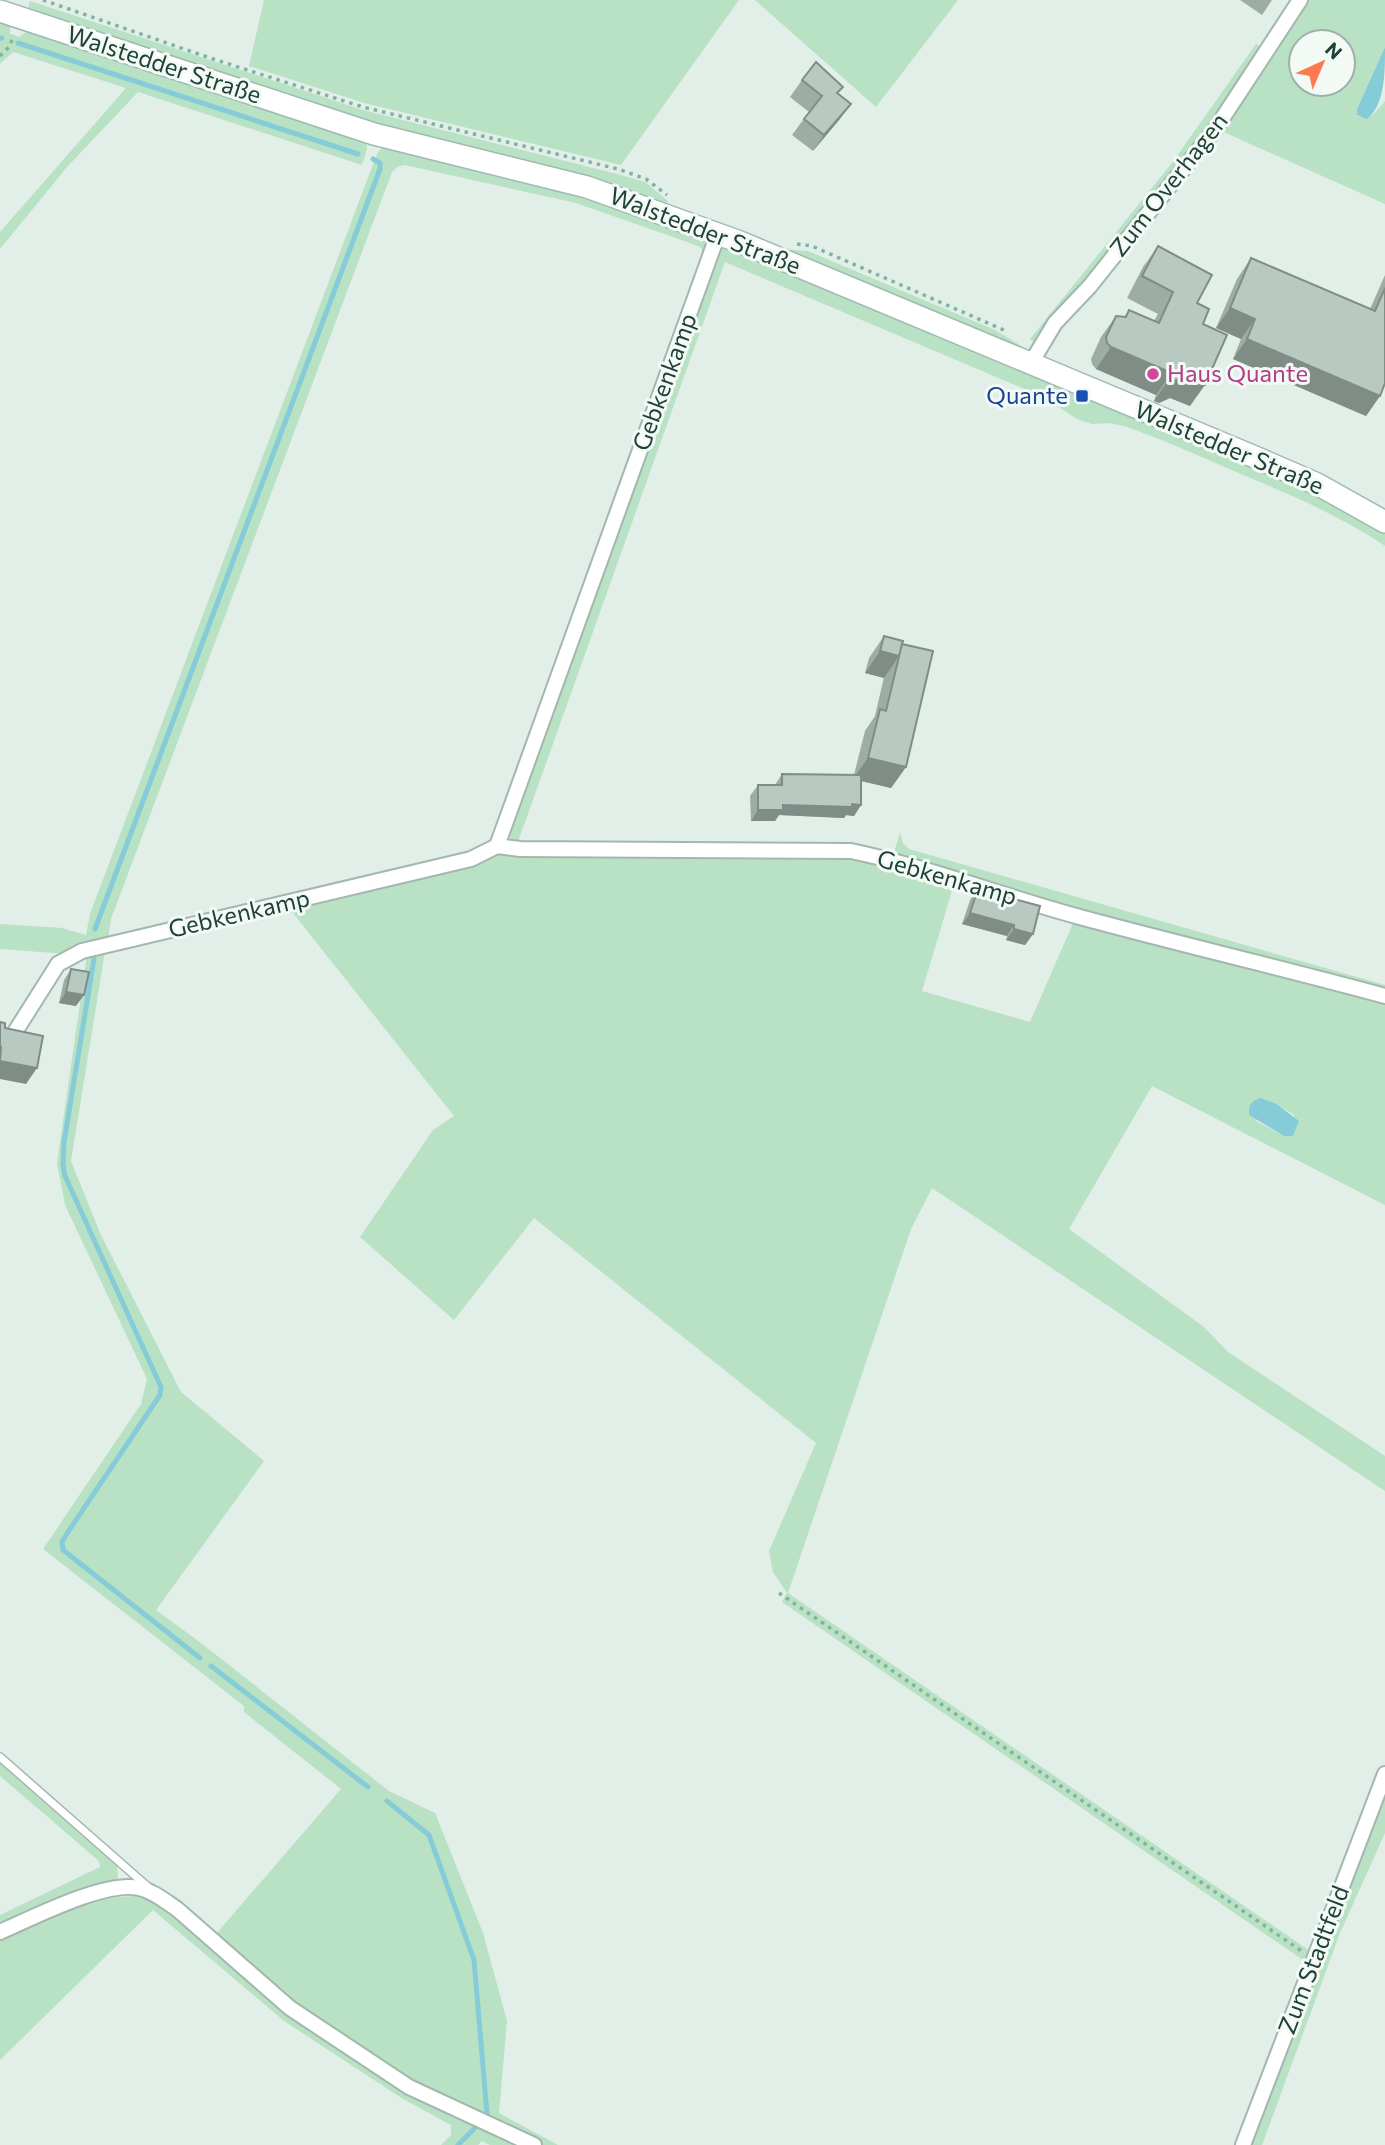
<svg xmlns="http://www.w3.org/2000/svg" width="1385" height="2145" font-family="Commissioner,sans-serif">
<rect width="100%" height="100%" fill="#e2eee8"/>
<path fill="#b9e1c3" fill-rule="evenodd" d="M264,0H739L621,165L364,103L249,66Z
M755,0H958L876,107Z
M1305,0H1385V47L1357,109V115L1360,117L1373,115L1385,101V204L1219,130ZM1301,42H1343V84H1301Z
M30,1L363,110L621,175L645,182L668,201L667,203L598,181L400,131L27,11Z
M0,18L10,27V34L19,37L28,31L366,142L367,149L362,165L138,92L67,167L0,249V232L126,88L13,52L0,64Z
M1256,44L1264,48L1211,126L1037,345L1030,339L1172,163Z
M383,146L588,193L709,239L707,257L700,247L690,243L576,203L405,165L397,167L392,172L111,919L108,939L68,954L0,949V924L62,928L86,935L90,914L377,154Z
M724,247H728L1314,492L1385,531V546C1339,515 1287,493 1236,472C1200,456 1164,440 1127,427L1110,423L1092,424L1077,419L1051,402L1020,387L725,262L519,839L521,843L517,844L507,834L718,252Z
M780,249L808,251L995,330L1031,352Z
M900,832L903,843L909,849L1385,985V991L1036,898L893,856Z
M702,853L852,855L954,884L922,991L1030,1022L1074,921L1385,1001V1205L1152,1086L1069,1229L1204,1327L1228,1352L1385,1456V1491L932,1188L911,1229L788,1593L1310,1951L1306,1962L782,1602L787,1593L773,1572L769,1551L816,1443L534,1218L454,1320L360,1237L433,1130L454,1116L293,913H274L501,854ZM1261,1098L1277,1104L1294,1115L1293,1136H1284L1256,1121Z
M105,951L71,1161L100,1233L181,1392L264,1461L156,1610L201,1643L389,1791L435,1813L483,1933L507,2021L499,2113L558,2145H542L498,2120L412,2082L293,2003L216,1934L341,1789L244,1712V1706L43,1549L141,1404L147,1379L65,1205L57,1163L87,955Z
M0,1762L117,1864L118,1878L111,1885L0,1927V1915L100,1867L99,1861L0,1776Z
M1385,1789V1833L1340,1933L1262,2145H1249Z
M135,1896L160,1903L289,2011L522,2145H490L482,2141L478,2145H441L451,2135V2125L403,2099L284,2021L153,1910L0,2060V1937C44,1919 86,1897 135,1896Z"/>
<path fill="#85ccd8" d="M1385,47C1385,73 1385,105 1367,119L1357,115V109Z
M1261,1098L1277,1104L1299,1121L1293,1136H1284L1249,1115C1249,1105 1250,1101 1261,1098Z"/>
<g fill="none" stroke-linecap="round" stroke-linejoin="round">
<path stroke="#85ccd8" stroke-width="5" d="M0,38H2
M18,43L358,154
M95,929L380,169V163L373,159
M94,959L64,1142L63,1165L65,1176L161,1387L160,1395L66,1535L62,1542L63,1550L200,1658
M211,1666L368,1787
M387,1801L429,1835L474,1960L487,2114
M458,2145L476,2127"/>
<defs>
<path id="lane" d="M0,1757L148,1887"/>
<path id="street" d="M718,234L497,846L520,849L851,851C927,867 1000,895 1076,916C1179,944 1282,968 1385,996
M1031,363L1055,323L1090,286L1216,128L1300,0
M15,1032L58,964L82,951L471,859L497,846
M0,1932C32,1918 106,1880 139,1888C153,1891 165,1901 177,1909L290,2008L409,2087L534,2145
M1243,2145L1385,1774"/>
<path id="secondary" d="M0,11L374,134L587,187L740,242L1255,457L1317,484L1385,522"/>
</defs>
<use href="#lane" stroke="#a4b7af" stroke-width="10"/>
<use href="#street" stroke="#a4b7af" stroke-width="18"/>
<use href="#secondary" stroke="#9fbab1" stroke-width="24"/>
<path stroke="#7fb4a3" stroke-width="3.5" stroke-dasharray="3.5 5" stroke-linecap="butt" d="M43,0L210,58L363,107L618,169L646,179L667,195
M0,56L9,47L14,35
M797,244L812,246L1006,331
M779,1593L1303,1952"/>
<use href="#lane" stroke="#fff" stroke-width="7"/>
<use href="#street" stroke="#fff" stroke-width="14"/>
<use href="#secondary" stroke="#fff" stroke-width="21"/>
</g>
<path fill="#9dada6" d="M1240,0H1272L1262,15Z
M802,80L838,93L851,104L839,120L813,151L792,135L809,112L790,97Z
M1158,246L1197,303L1203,324L1190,406L1170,398L1159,403L1154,401L1156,395L1096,369L1092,364L1091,359L1101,337L1116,316L1124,317L1129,310L1154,321L1158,314L1127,298L1143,267Z
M1251,258L1370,309L1385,275V383L1380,396L1366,416L1233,359L1241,339L1216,328L1237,279Z
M884,636L902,644L906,767L891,788L861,781V805L854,816L846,815L844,818L779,815L775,821H751L750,796L758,785H775L782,774L854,775L865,731L875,716L884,677V678L865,673L869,658Z
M978,889L1033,934L1025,945L1006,940L1007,936L962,924L970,900Z
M71,969L76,1006L59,1003L64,980Z"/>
<path fill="#808d87" d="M851,104L839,120L813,151L824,135Z
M1230,308L1255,319L1241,339L1216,328Z
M1247,339L1380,396L1366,416L1233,359Z
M1111,347L1172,373L1156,395L1096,369Z
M1185,376L1205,385L1190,406L1170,398L1159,403L1154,401L1169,379Z
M880,651L899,656L884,678L865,673Z
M868,758L906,767L891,788L853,779Z
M852,804L861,805L854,816L846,815L844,818L779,815L775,821H751L758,810L783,805Z
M970,913L1014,925L1007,936L962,924Z
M1014,929L1033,934L1025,945L1006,940Z
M66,992L84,995L76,1006L59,1003Z
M0,1061L37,1068L26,1084L0,1079Z"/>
<path fill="#b7c9c1" stroke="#808d87" stroke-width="2" d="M816,62L843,87L837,93L851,104L824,135L804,119L822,96L802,80Z
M1158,246L1212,275L1197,303L1209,309L1203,324L1227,335L1205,385L1185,376L1174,381L1169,379L1172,373L1111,347L1107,343L1106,337L1116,316L1126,317L1129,310L1159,323L1173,292L1142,276Z
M1251,258L1375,311L1385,288V383L1380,396L1247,339L1255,319L1230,308Z
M884,636L903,641L899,656L880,651Z
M902,644L933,651L906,767L868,758L880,709L886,711Z
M782,774L861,775V805L852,804V807L783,805V810H758V785H782Z
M978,889L1040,906L1033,934L1014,929V925L970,913Z
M71,969L89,972L84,995L66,992Z
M0,1022L5,1023V1028L43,1036L37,1068L0,1061L1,1047H0Z"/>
<circle fill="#d1479c" stroke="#f3faf6" stroke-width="2.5" cx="1153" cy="374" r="7"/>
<rect fill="#1a4fb4" stroke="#f3faf6" stroke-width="2.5" x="1075" y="389" width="14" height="14" rx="3.5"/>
<g text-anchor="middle" stroke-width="6" stroke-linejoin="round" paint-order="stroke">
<g font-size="24" fill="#204137" stroke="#f3faf6">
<text transform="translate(164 65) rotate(18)" y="8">Walstedder Straße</text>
<text transform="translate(1169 185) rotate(-52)" y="8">Zum Overhagen</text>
<text transform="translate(705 231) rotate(21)" y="8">Walstedder Straße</text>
<text transform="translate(665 382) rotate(-70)" y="8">Gebkenkamp</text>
<text transform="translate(1229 448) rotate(23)" y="8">Walstedder Straße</text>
<text transform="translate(947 878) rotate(16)" y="8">Gebkenkamp</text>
<text transform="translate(239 914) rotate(-13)" y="8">Gebkenkamp</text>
<text transform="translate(1314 1960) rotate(-69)" y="8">Zum Stadtfeld</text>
</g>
<g font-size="24" fill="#b23c85" stroke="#f3faf6" text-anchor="start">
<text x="1167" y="382">Haus Quante</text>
</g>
<g font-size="24" fill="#164399" stroke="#f3faf6" text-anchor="end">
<text x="1068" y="404">Quante</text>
</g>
</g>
<g transform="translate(1322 63) rotate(44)"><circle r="33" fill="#f3faf6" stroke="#9fb0aa" stroke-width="2"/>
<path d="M0-5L12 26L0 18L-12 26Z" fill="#ff784f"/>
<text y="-10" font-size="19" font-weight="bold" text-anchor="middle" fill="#204137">N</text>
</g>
</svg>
